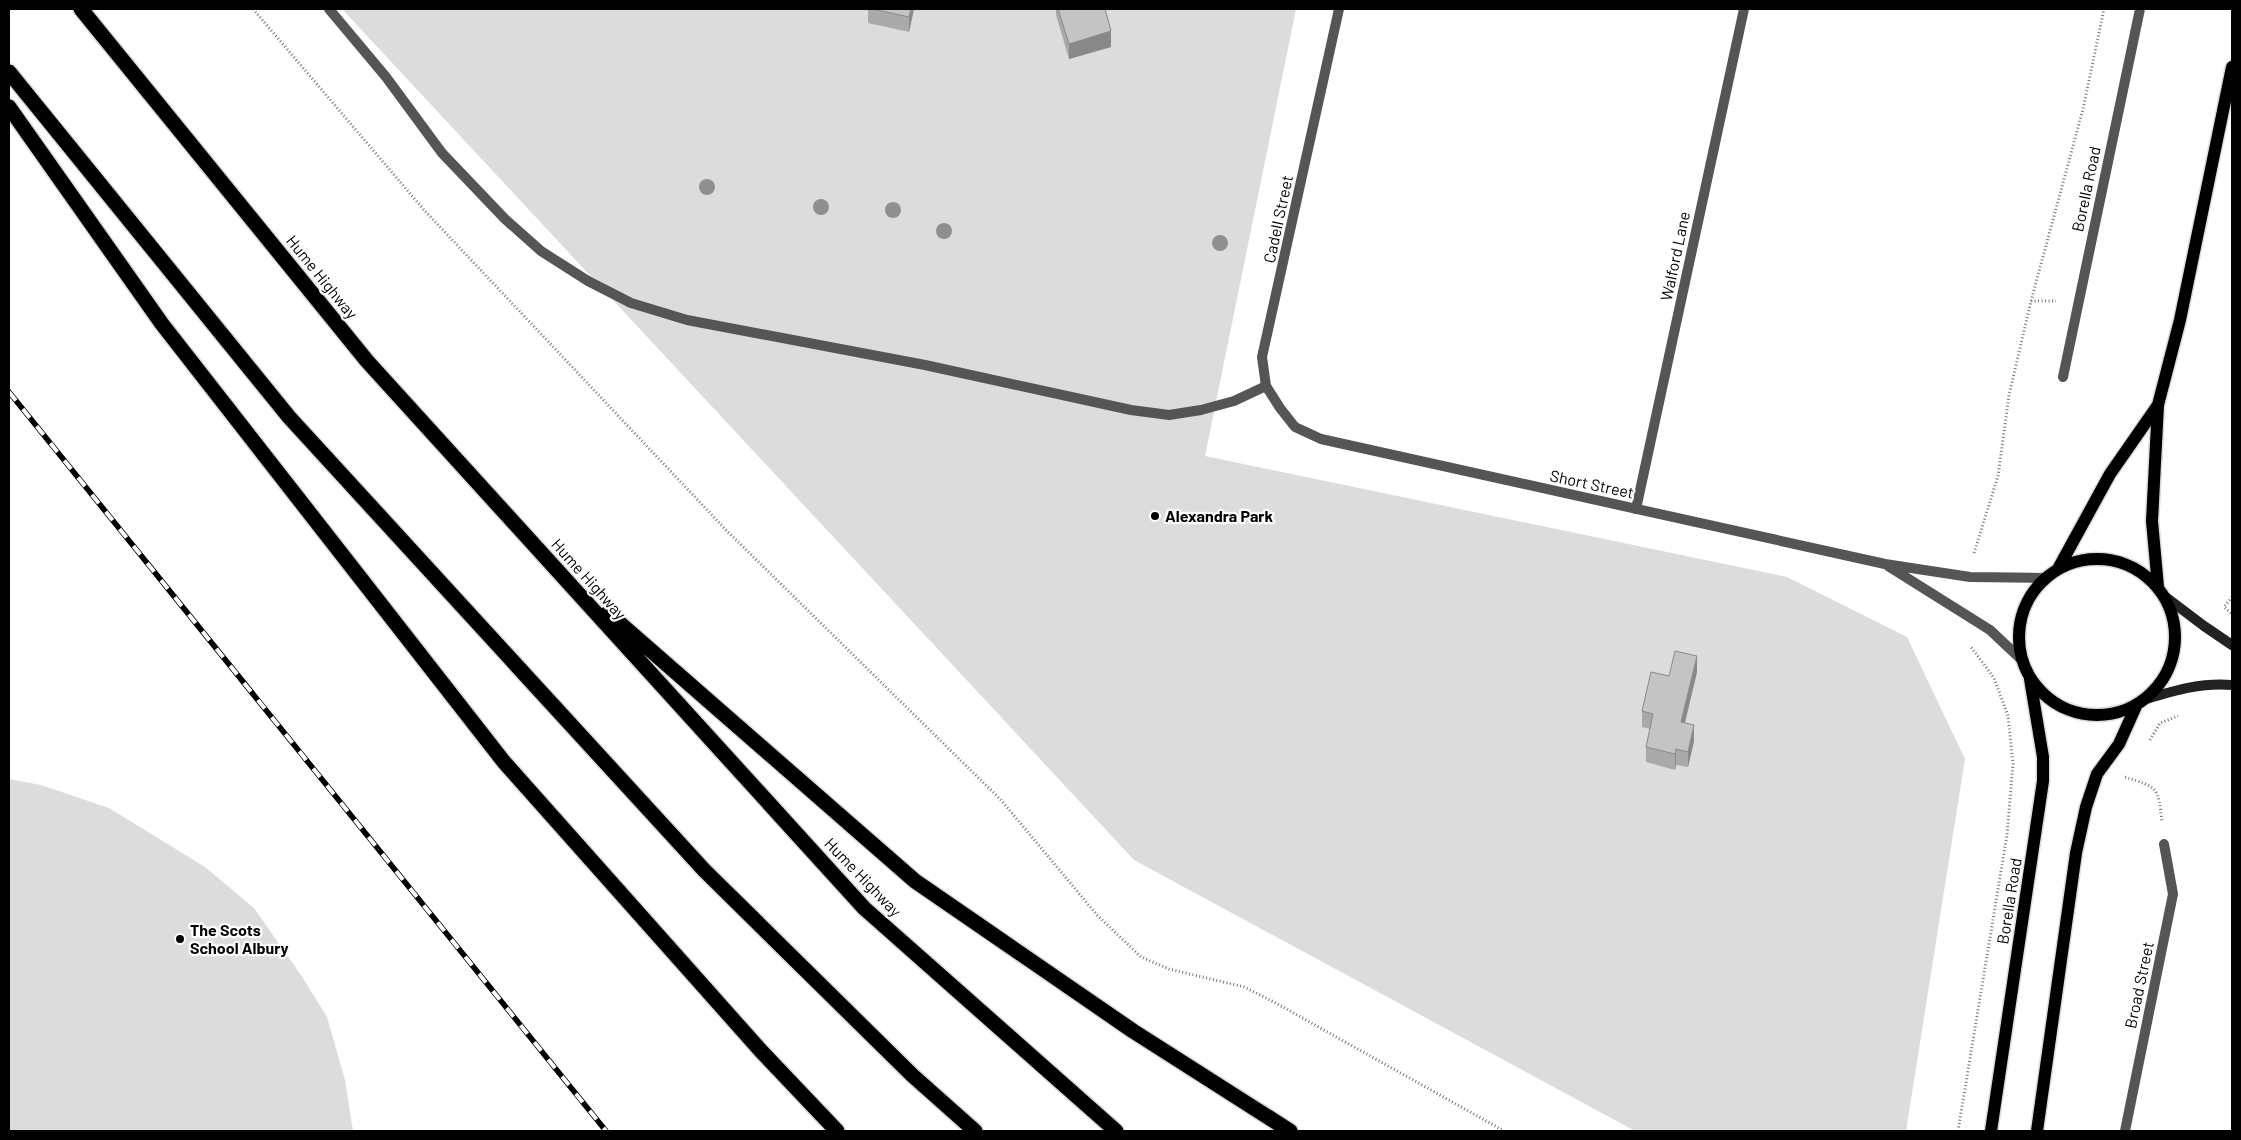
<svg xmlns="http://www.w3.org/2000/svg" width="2241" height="1140" font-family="Barlow,sans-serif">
<rect width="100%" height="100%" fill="#fff"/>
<path fill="#dcdcdc" d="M342,9H1296L1205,456L1787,577L1907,637L1965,759L1906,1131H1635L1134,860Z
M9,779L41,785L109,808L205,867L254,908L303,978L327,1017L345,1080L353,1131H9Z"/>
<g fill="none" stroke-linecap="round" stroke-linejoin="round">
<defs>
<path id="primary" d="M2019 637a78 78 0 1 1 156 0a78 78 0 1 1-156 0Z
M2058,569L2110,474L2158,405
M2158,587L2152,521L2158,405L2180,320L2232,67
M1991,1131L2043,781V757L2030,679
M2037,1131L2076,853L2086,807L2097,774L2119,744L2137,704"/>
<path id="highway" d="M81,9L367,361L864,908L1116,1131
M9,72L289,417L704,870L912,1075L975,1131
M9,107L162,324L504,762L761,1051L837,1131
M608,613L915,881L1133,1031L1290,1131"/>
</defs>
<use href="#primary" stroke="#dbdbdb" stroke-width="15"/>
<use href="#highway" stroke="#dbdbdb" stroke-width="18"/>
<path stroke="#777" stroke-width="3" stroke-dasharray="1 2.5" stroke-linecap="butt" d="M253,9L424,210L727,531L1001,800L1097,915L1141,957L1169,969L1244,987L1274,1002L1504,1131
M2031,301L2083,109L2104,9
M1974,553L1998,476L2009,395L2031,301H2056
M2232,597L2224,607L2232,614
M2150,740L2160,723L2178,716
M2125,777C2159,788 2158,787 2162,822
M1958,1131L2007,835L2013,764L2008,716L1994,678L1971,647"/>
<path stroke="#555" stroke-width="10" d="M329,9L386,77L442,153L505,219L541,251L588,281L631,303L687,320L925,365L1131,410L1169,415L1201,410L1234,401L1266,386
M1636,509L1744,9"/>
<path stroke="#555" stroke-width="10" d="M1339,9L1262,357L1266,386L1280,408L1295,427L1321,439L1885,564L1970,577L2045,578
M2063,377L2140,9
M1888,566L1990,630L2024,662
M2125,1131L2173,894L2164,844"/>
<path stroke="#222" stroke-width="10" d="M2163,595L2204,626L2232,645
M2143,700C2173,691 2201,682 2232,685"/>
<use href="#primary" stroke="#000" stroke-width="12"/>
<use href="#highway" stroke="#000" stroke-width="15"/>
<defs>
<path id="rail" d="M9,392L606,1131"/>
</defs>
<use href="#rail" stroke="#000" stroke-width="5.5"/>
<use href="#rail" stroke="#fff" stroke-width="4" stroke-dasharray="11" stroke-linecap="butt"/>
</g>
<g fill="#8f8f8f">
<circle cx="707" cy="187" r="8"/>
<circle cx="821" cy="207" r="8"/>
<circle cx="893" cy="210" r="8"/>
<circle cx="944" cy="231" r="8"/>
<circle cx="1220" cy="243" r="8"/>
</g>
<path fill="#a9a9a9" d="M868,9H914L909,32L868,23Z
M1056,9H1105L1111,47L1069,59L1056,15Z
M1697,672L1685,723L1694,741L1688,767L1676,765L1675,770L1646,762V747L1650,729L1642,727V711Z"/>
<path fill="#898989" d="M911,9H914L909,32V17Z
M1111,31V47L1069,59V44Z
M1697,656V672L1681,738V722Z
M1694,725V741L1688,767V752Z
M1676,749V765L1675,770V754Z"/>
<path fill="#c4c4c4" stroke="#898989" d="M873,9H911L909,17Z
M1058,9H1105L1111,31L1069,44Z
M1675,651L1697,656L1681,722L1694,725L1688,752L1676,749L1675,754L1646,747L1653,714L1642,711L1651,672L1669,676Z"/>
<g fill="#000" stroke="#fff" stroke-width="2">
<circle cx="1155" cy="516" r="5"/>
<circle cx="180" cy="939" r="5"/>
</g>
<g text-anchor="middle" stroke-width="4.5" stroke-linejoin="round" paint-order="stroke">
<g font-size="16" fill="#000" stroke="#fff">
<text transform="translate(2086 189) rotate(-78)" y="6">Borella Road</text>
<text transform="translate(1278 219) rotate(-78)" y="6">Cadell Street</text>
<text transform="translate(1675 256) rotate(-78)" y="6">Walford Lane</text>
<text transform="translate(322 277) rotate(51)" y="6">Hume Highway</text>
<text transform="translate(1592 484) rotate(12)" y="6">Short Street</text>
<text transform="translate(589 579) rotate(48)" y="6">Hume Highway</text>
<text transform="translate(863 877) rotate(46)" y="6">Hume Highway</text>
<text transform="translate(2009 901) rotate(-81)" y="6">Borella Road</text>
<text transform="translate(2139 985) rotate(-78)" y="6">Broad Street</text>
</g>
<g font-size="16" font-weight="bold" fill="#000" stroke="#fff" text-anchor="start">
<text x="1165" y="522">Alexandra Park</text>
<text x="190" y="936">The Scots<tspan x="190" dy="18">School Albury</tspan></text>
</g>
</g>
<rect width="2241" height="1140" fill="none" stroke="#000000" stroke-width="20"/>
</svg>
